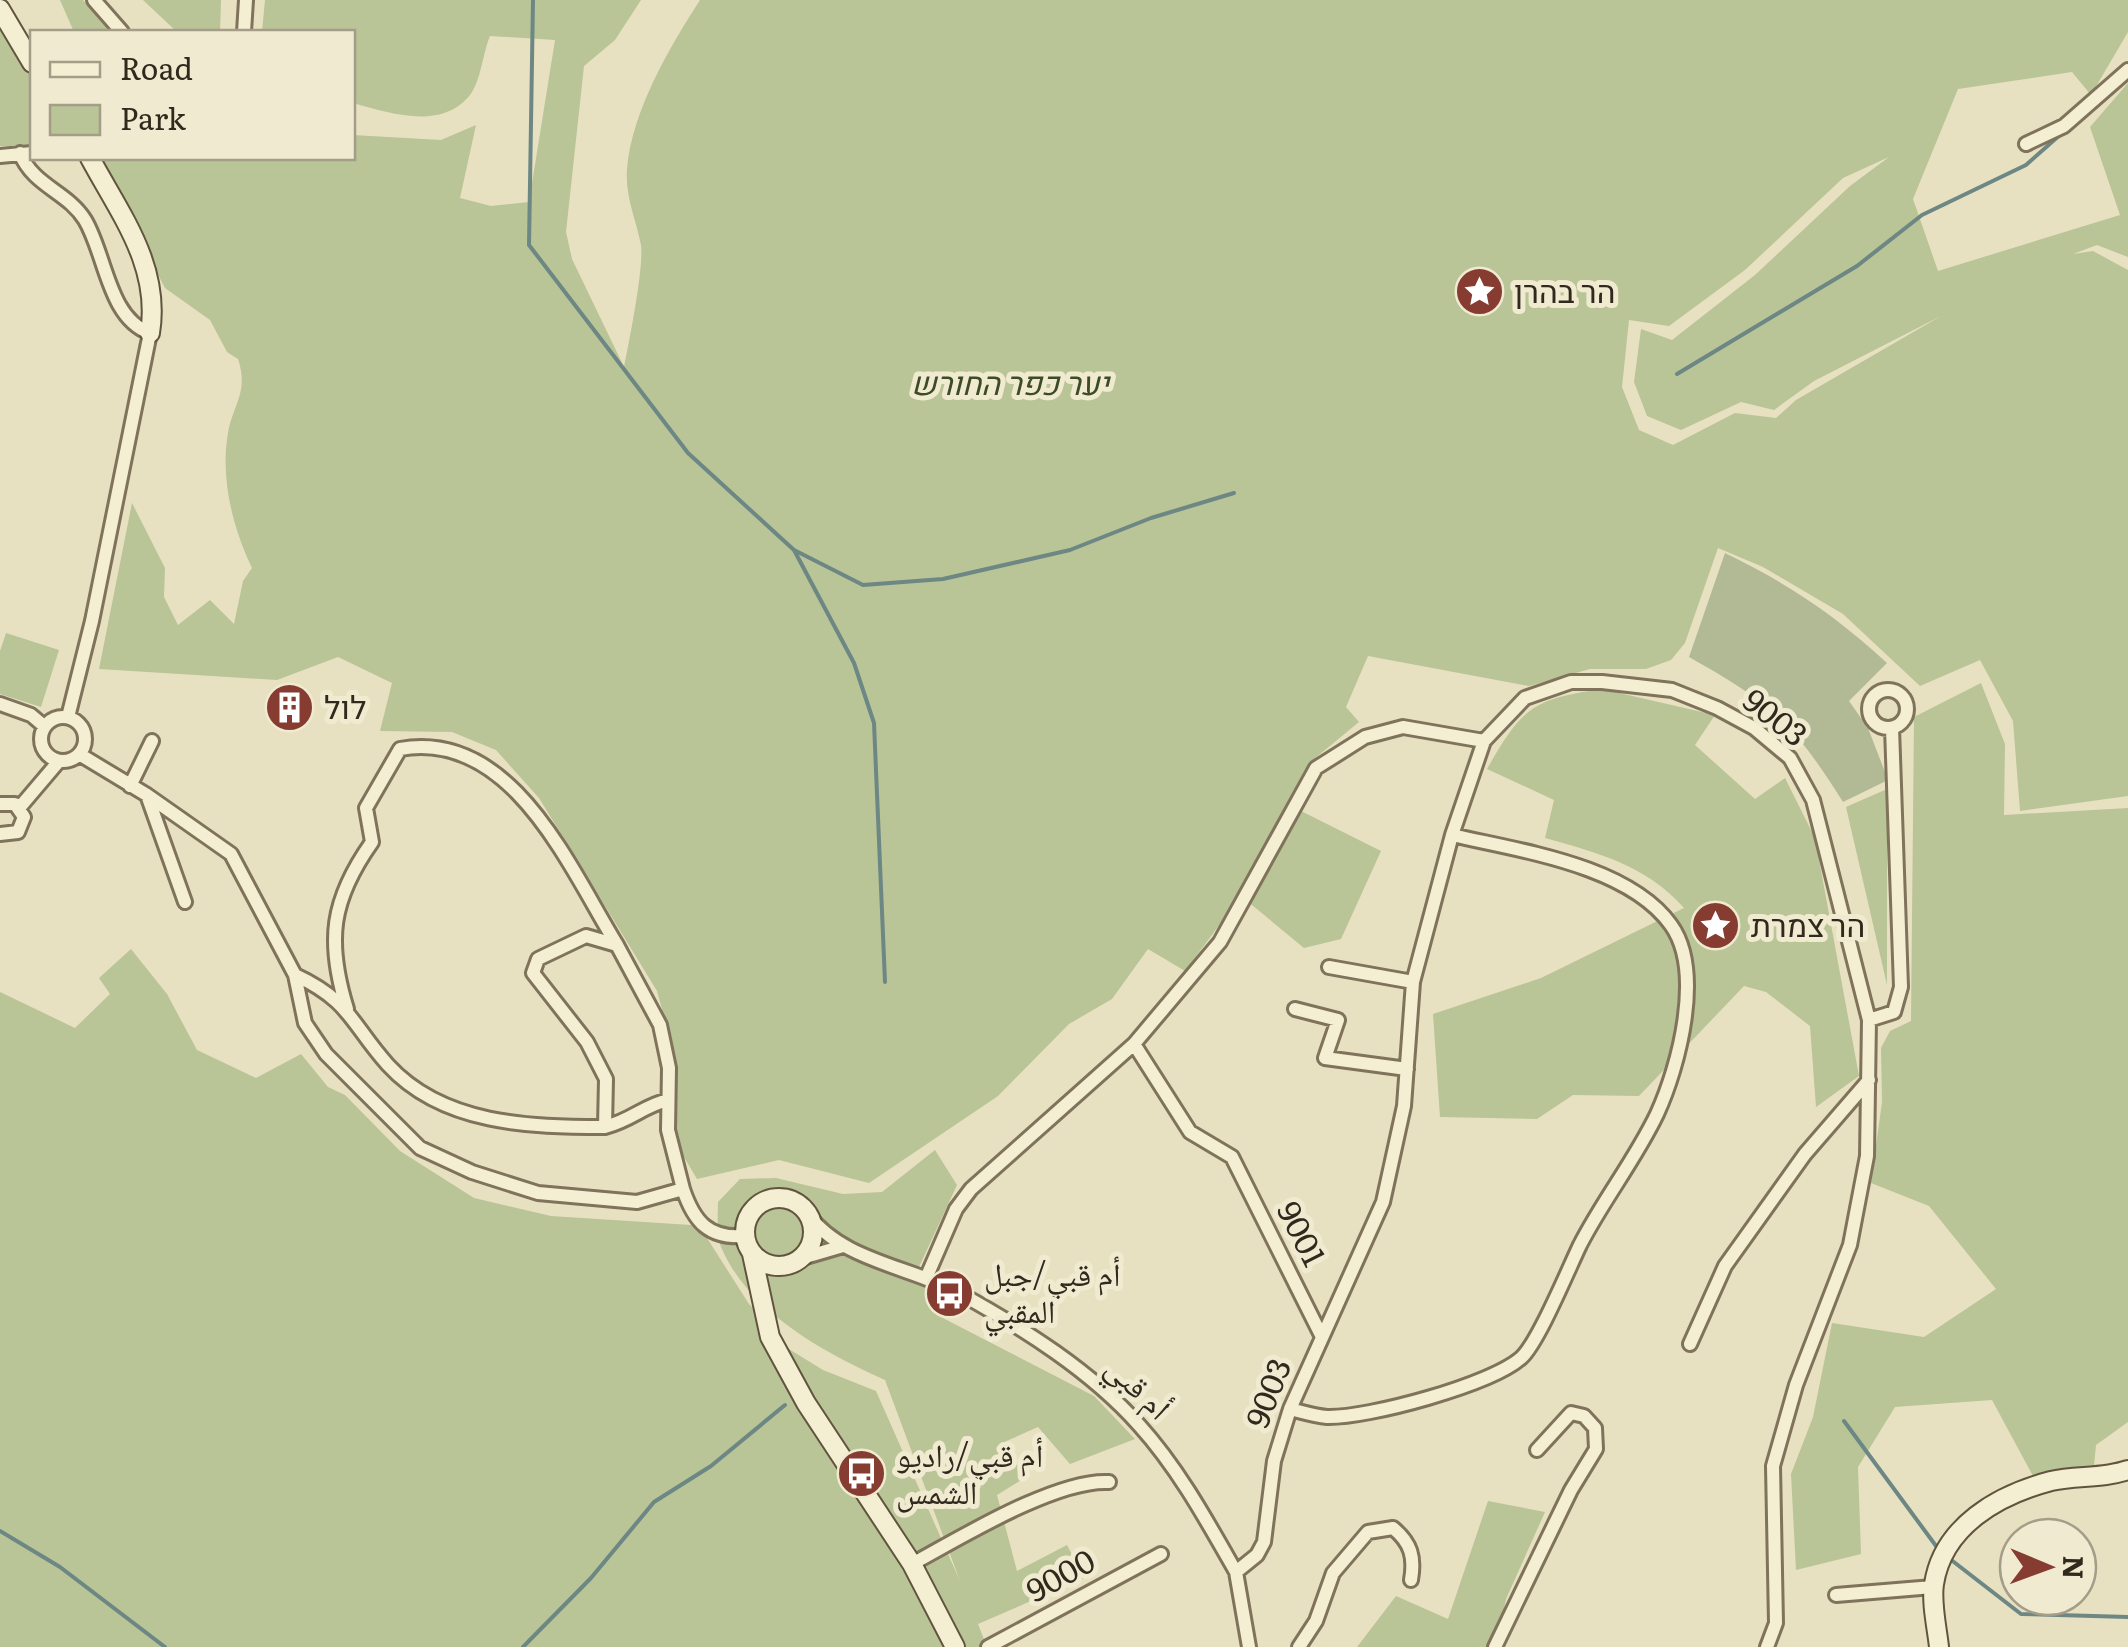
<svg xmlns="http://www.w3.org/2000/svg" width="2128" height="1647" font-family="Literata,'Noto Naskh Arabic',Heebo,serif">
<rect width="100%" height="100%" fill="#e8e1c1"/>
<path fill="#b9c497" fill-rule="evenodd" d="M60,0H83L115,32H74Z
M143,0H221L220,32H177Z
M265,0H641L615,40L584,66L566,232L572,259L624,367C629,342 644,268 641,245C636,219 625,197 627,169C632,111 669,48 700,0H2128V32L2091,95L2072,72L1958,89L1913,199L1938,271L2120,215L2090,127L2128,83V257L2097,245L2073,254L2093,251L2128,270V796L2020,811L2013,721L1980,660L1920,686L1843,614L1763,567L1718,548L1685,643L1671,660L1646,669H1590L1529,686L1368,656L1346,707L1359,722L1314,759L1291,806L1381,851L1341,939L1304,948L1241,896L1185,971L1148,949L1112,999L1069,1024L998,1096L869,1183L779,1160L697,1179L674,1140V1053L657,991L539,798L496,750L452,732L380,731L392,683L338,657L277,680L99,669L132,503L165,568L164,597L178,625L210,600L234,624L243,581L252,568C233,528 220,479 228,433C233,404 249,392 238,359L227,352L210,320L165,288L97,158H352L353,135L441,140L476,125L460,198L491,206L529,202L555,40L490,36C483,52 481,81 470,95C441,131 390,113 353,103L352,32H262ZM1889,157L1850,186L1755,275L1672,340L1641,329L1634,382L1647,416L1681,430L1741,402L1774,410L1814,381L1941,316L1796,400L1776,418L1735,413L1673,445L1639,430L1622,387L1629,320L1669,326L1745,270L1843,178Z
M0,22L32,39V146H0Z
M6,633L59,650L41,707L0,694V651Z
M1981,683L2005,744L2004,815L2128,808V1422L2096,1445L2094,1466L2033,1476L1992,1400L1895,1407L1858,1467L1861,1554L1796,1570L1791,1474L1813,1417L1832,1323L1924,1337L1996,1289L1929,1206L1871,1183L1882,1102L1881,1048L1890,1031L1911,1021L1914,717Z
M1602,689L1715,715L1695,745L1755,799L1785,778L1815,838L1859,1076L1816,1107L1810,1026L1766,992L1744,986L1639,1096L1573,1095L1537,1119L1440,1117L1433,1014L1541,978L1684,908C1646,865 1598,853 1545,838L1554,800L1487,769C1522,708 1532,699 1602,689Z
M1887,789V985L1846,807Z
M131,949L167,994L197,1050L256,1078L301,1054L328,1087L345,1095L400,1151L474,1198L551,1216L691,1225L707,1238L749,1304L778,1332L771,1338L823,1370L876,1391L960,1581L885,1380C826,1354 749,1312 722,1249C716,1237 718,1216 718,1202L740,1179L776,1178L843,1194L882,1192L935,1150L957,1185L919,1267L937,1315L1094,1396L1135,1439L1070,1464L1038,1427L1002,1443L1026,1477L997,1495L1017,1571L1067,1545L1084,1578L978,1624L987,1647H0V992L75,1028L110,994L99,978Z
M1488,1501L1545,1512L1506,1599L1496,1647H1357L1396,1596L1448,1619Z"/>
<path fill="#b1ba95" d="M1725,553C1789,584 1835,615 1887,663L1849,701L1868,728L1888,780L1843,802C1792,721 1772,704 1689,657Z"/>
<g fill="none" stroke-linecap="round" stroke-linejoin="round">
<path stroke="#6c8784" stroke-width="4" d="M533,0L529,245L688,453L794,550L863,585L943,579L1070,550L1151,518L1234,493
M1677,374L1857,266L1922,215L2026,165L2061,134
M794,550L854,663L874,723L885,982
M1844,1421L1939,1550
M0,1531L60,1567L165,1647
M1950,1559L2021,1614L2128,1617
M523,1647L591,1578L654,1502L711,1466L785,1405"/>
<defs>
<path id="street" d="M94,0L122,32
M244,32L246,0
M2026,144L2064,126L2128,70
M20,153C33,186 68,192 85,220C106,255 108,318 150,333L92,621L68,717
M0,156L32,153
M1869 709a19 19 0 1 1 38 0a19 19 0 1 1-38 0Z
M0,704L31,715L44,726
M41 739a22 22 0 1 1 44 0a22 22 0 1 1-44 0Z
M79,754L147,795L185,902
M130,786L152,741
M147,795L231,854L295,975L305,1023L326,1054L420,1148L472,1172L538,1193L637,1202L683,1189C694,1222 709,1239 745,1236
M0,804H15L24,817L18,832L0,834
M20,807L59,761
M1329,967L1413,982
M295,975C351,1001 351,1024 388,1065C443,1125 530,1127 605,1127
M347,1009C326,941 331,900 372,842L366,808L400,749C512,729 569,867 617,945
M1295,1009L1338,1020L1325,1058L1407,1069
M1869,1020L1894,1012L1901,987L1892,728
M1134,1044L1190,1132L1232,1157L1321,1335
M668,1100C643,1106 632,1120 605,1127L606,1079L587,1042L533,973L538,959L586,936L617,945L660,1025L669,1068L668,1130L683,1189
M808,1214C841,1261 913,1267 961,1294C1024,1329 1091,1371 1139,1425C1178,1468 1207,1521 1236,1572
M802,1258L843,1246
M927,1276L956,1209L971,1189L1134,1044L1220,942L1316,768L1365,737L1403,727L1484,741
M1690,1344L1725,1266L1805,1154L1869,1080
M1290,1409C1302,1412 1315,1416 1327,1417C1368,1418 1490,1385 1521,1358C1538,1343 1568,1270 1580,1245C1603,1200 1635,1160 1657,1114C1679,1066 1704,971 1671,925C1628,865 1520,851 1452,835
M912,1564C960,1538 1056,1479 1109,1482
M1836,1595L1933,1587
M988,1647L1161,1554
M1249,1647L1236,1572L1257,1555L1264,1542L1274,1461L1290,1409L1383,1202L1404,1106L1413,982L1452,835L1484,741L1525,698L1571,682H1602L1672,690L1717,708L1754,728L1790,758L1813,800L1869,1020L1867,1156L1850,1245L1796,1385L1773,1466L1776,1623L1767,1647
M1299,1647L1316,1621L1333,1573L1368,1532L1393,1528C1411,1543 1415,1557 1411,1580
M1495,1647L1571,1490L1596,1449L1595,1428L1584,1416L1571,1413L1537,1450"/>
<path id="secondary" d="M0,9L32,63
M90,158C120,214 161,266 150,333
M745 1232a34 34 0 1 1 68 0a34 34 0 1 1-68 0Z
M752,1254L770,1337L806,1403L912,1564L955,1647
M1939,1647C1937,1628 1931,1603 1934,1584C1943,1526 1998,1495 2051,1481C2076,1475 2102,1479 2128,1470"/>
</defs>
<use href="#street" stroke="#7f735b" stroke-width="18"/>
<use href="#secondary" stroke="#61543e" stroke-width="22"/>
<use href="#street" stroke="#f4eed3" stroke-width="12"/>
<use href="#secondary" stroke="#f4eed3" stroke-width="18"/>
</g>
<defs>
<symbol id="sight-disc" viewBox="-11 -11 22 22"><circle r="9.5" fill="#873c32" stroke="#f0ebd0"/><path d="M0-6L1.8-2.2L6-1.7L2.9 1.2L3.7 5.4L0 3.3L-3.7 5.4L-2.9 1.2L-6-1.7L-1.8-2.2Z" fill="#fff"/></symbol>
<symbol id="building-disc" viewBox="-11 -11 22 22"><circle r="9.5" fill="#873c32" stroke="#f0ebd0"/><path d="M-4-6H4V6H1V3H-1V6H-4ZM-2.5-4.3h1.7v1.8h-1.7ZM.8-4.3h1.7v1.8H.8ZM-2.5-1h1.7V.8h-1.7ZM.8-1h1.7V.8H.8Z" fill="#fff"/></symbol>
<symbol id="bus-disc" viewBox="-11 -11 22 22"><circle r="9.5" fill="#873c32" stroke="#f0ebd0"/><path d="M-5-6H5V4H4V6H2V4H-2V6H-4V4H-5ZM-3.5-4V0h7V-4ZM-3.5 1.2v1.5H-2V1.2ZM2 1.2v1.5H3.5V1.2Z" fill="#fff"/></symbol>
</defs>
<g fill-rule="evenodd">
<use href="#sight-disc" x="1452" y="264" width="55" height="55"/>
<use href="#building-disc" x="262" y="680" width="55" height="55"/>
<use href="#sight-disc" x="1688" y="898" width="55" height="55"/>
<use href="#bus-disc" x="922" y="1266" width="55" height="55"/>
<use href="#bus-disc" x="834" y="1446" width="55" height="55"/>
</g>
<g text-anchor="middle" stroke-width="10" stroke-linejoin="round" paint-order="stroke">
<g font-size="32" fill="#31291d" stroke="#f0ebd0" text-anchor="start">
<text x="1514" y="303">הר בהרן</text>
<text x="324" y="719">לול</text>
<text x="1751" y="937">הר צמרת</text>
<text x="984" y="1286">أم قبي/جبل<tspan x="984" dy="37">المقبي</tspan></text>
<text x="896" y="1467">أم قبي/راديو<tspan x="896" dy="37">الشمس</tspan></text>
</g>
<g font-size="32" font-style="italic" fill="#3d4b26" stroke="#f0ebd0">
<text x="1010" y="395">יער כפר החורש</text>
</g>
<g font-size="32" fill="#31291d" stroke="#f0ebd0">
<text transform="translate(1775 718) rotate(38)" y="11">9003</text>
<text transform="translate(1301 1234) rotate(63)" y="11">9001</text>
<text transform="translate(1138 1388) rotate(44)" y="11">أم قبي</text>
<text transform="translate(1269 1393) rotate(-69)" y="11">9003</text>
<text transform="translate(1061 1576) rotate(-29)" y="11">9000</text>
</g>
</g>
<rect x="30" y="30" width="325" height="130" fill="#f0ebd0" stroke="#a49d88" stroke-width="2.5"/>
<rect x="50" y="62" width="50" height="15" fill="#f4eed3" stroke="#a49d88" stroke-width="2.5"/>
<text x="120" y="80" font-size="30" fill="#31291d">Road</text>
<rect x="50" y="105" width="50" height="30" fill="#b9c497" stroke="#a49d88" stroke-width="2.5"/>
<text x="120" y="130" font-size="30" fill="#31291d">Park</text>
<g transform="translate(2048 1567) rotate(91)"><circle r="48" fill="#f0ebd0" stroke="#a49d88" stroke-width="2.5"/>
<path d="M0-8L18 38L0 25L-18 38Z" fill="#873c32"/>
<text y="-15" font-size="28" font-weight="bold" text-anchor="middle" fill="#31291d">N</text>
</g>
</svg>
